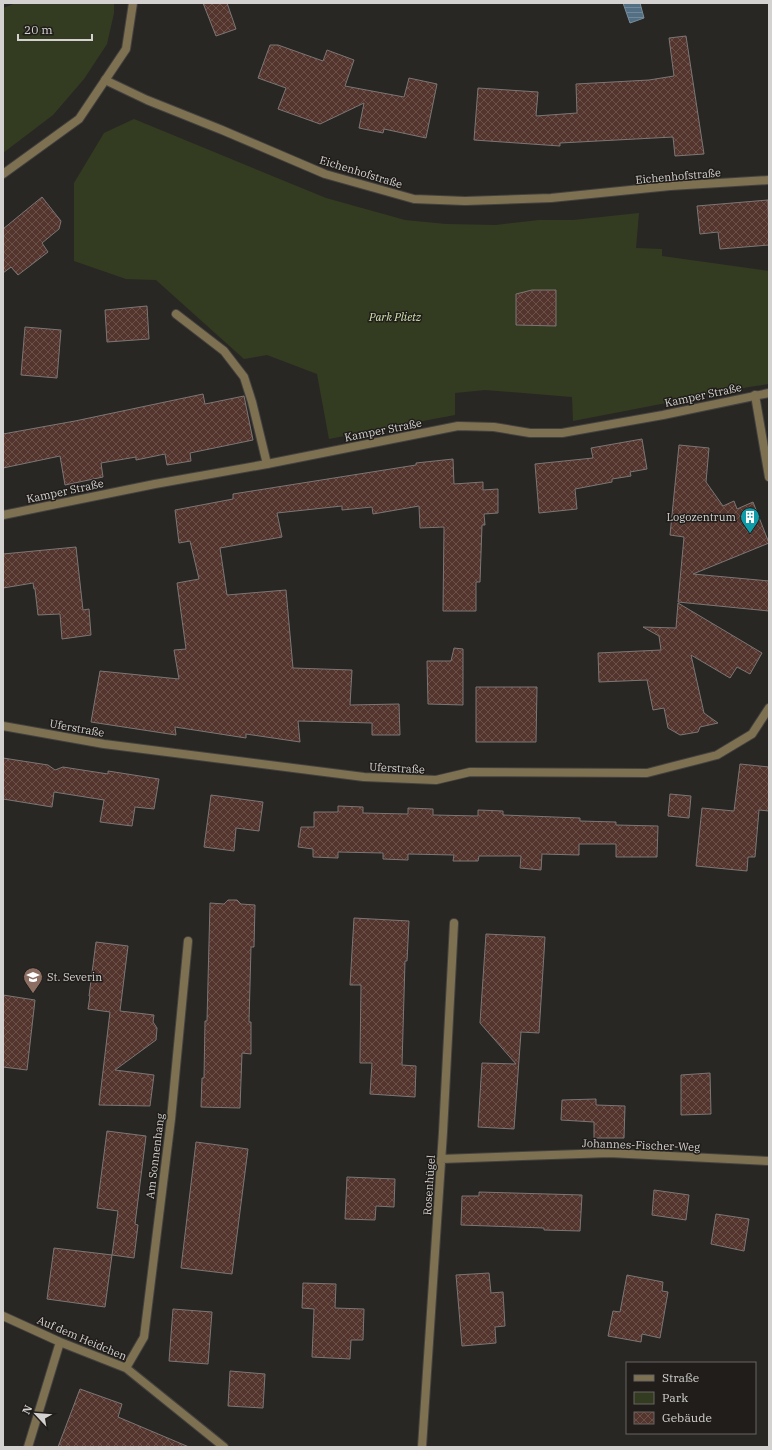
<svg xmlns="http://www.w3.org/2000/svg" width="772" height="1450" font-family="'IBM Plex Serif',serif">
<defs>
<pattern id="water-rules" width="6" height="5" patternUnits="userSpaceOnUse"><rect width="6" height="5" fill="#526f83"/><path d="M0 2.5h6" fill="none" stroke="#728999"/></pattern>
<pattern id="building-cross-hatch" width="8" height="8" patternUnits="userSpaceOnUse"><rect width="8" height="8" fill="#54352e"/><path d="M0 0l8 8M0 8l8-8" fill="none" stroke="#6c514b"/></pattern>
</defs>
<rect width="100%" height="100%" fill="#292724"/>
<path fill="#333c21" d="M16,3H114V13L107,44L84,79L53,115L3,153V8Z
M134,119L326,198L405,220L446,224L496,225L539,220H573L639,213L636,248L662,249V256L769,271V384L749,387L573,421L572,397L485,390L455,393V415L396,426L329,439L317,374L267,355L244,359L156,280L126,279L74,261V183L104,133Z"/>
<path fill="url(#water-rules)" stroke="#798d9a" d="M623,3H640L644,18L630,23Z"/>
<path fill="url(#building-cross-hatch)" stroke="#7b7675" d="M203,3H227L236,29L216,36Z
M686,36L704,154L675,156L673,137L560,143V146L474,140L478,88L538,92L536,116L577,113L576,84L649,80L674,76L669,38Z
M270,45H278L323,61L327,50L354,60L345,86L404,97L409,78L437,84L426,138L384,129L383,133L359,128L364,103L320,124L278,109L286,88L258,78Z
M42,197L61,221L59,229L42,243L48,252L18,275L11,267L3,273V229Z
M768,200L769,245L720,249L718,232L700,234L697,206Z
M532,290H556V326L516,325V294Z
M147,306L149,339L107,342L105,310Z
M25,327L61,330L57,378L21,375Z
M203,394L205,404L244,396L253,440L190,453L191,461L167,465L165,454L136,460V457L101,463L103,477L65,485L60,456L3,468V434L75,421Z
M642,439L647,469L630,472L631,476L612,479V482L575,489L577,509L539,513L535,464L593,458L591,448Z
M679,445L709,448L706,482L723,506L734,501L737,509L753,502L769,543L693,574L769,581V611L678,602L684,537L670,535Z
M453,459L454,484L483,482V490L498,489V513L484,514L485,525H482L480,582H476V611H443L444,527L420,528L419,506L373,514L372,507L342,510V506L277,513L282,537L220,548L227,595L286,590L293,668L352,670L350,705L399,704L400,735H372V723L298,721L300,742L246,734V738L175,727L176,735L91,722L100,671L179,679L174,650L186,649L177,583L199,579L190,541L179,543L175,510L233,499V494L416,465V463Z
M76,547L83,610L89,609L91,635L62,639L60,614L38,615L35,589H34L33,583L3,588V554Z
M678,603L762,653L750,674L737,667L730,678L691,655L704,713L718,723L700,727L698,732L680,735L668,728L664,708L653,710L647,680L599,682L598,653L661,650L659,636L643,627L676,628Z
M454,648L463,649V705L428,704L427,661H451Z
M476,687H537L536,742H476Z
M3,758L48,765L55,770L63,767L108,774V771L159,779L154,809L135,807L132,826L100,822L104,800L54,792L52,807L3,799Z
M740,764L769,767V811L759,810L755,857H748L747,871L696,866L702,808L734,811Z
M670,794L691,796L689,818L668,816Z
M211,795L263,802L259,831L236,828L234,851L204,847Z
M338,806L363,807V813L408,814V808L433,809V815L478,816V810L503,811V815L580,818V821L616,822V825L658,826L657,857H616V844H579V855L542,854L541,870L520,868L521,856H479L478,861H453L454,855L408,854V860L383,859V853L338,852V858L313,857V849L298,847L301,827H314V812H338Z
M228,900H237L241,904L255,905L254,947H251L249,1022H251V1054L242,1053L240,1108L201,1107L202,1078H204L205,1021H207L210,903L224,904Z
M354,918L409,921L407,961H405L402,1065L416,1066L415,1097L370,1094L372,1063H360V1058L361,985H350Z
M486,934L545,937L539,1033L521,1032L514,1129L478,1127L482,1063L516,1064L480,1023Z
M96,942L128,946L120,1011L154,1015L153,1022L157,1028L156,1040L115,1070L154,1075L150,1106L99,1105L110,1012L88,1009L90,996H89Z
M3,995L35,1000L27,1070L3,1067Z
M710,1073L711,1114L681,1115V1075Z
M596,1099V1105L625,1106L624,1138H594V1122L561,1120L562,1100Z
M107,1131L146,1136L135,1224L138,1225L134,1258L112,1255L118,1211L97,1208Z
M196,1142L248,1149L232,1274L181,1268Z
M347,1177L395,1179L394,1207L376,1206L375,1220L345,1219Z
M654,1190L689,1195L686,1220L652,1215Z
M479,1192L582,1195L580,1231L544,1230V1228L461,1225L462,1196H479Z
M716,1214L749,1219L744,1251L711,1244Z
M54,1248L112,1255L105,1307L47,1299Z
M489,1273L491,1293L503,1292L505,1326L495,1327L496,1343L462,1346L456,1275Z
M627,1275L663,1282L662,1291L668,1292L660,1338L642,1334L641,1342L608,1336L613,1311L620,1312Z
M303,1283L336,1284L335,1308L364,1309L363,1340H351L350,1359L312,1357L314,1309L302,1308Z
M173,1309L212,1312L208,1364L169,1361Z
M230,1371L265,1374L263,1408L228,1406Z
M80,1389L122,1404L118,1417L189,1447H58Z"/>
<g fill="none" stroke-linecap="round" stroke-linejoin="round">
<defs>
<path id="service" d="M176,314L224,351L244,377L252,402L267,464
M755,395L769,477"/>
<path id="minor" d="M105,80L147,100L222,130L325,174L414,199L465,201L551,198L670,186L769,180
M3,515L155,484L267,464L458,426L494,427L530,433H562L663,415L769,393
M3,726L104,744L364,777L436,780L470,772L647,773L717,755L752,734L769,708
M441,1159L609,1153L769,1161
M3,1316L60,1342L126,1368L224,1447
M126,1368L144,1337L171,1119L188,941
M28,1447L60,1342
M422,1447L443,1132L454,923"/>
<path id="tertiary" d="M3,174L79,119L126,49L133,3"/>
</defs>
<use href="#service" stroke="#444240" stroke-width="10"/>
<use href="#minor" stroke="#444240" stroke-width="10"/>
<use href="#tertiary" stroke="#444240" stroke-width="10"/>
<use href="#service" stroke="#7e7152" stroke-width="8"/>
<use href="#minor" stroke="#7e7152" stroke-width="8"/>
<use href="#tertiary" stroke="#7e7152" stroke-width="8"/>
</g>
<defs>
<symbol id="building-pin" viewBox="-11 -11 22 30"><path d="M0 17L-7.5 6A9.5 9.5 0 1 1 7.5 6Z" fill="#0f9aa8" stroke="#201d1a"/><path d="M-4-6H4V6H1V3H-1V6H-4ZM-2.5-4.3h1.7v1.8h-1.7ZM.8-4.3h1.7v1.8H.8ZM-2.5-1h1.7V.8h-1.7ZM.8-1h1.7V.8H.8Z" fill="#fff"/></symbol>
<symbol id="school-pin" viewBox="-11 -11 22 30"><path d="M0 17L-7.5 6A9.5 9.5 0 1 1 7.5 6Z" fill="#8d6e63" stroke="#201d1a"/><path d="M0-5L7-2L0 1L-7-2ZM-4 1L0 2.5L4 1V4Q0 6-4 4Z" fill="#fff"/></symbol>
</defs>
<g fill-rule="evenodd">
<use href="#building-pin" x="739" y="506" width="22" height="30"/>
<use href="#school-pin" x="22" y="966" width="22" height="30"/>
</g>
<g text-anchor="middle" stroke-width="3" stroke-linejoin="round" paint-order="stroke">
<g font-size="11" fill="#d3d2d0" stroke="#201d1a">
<text transform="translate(361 172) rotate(17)" y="4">Eichenhofstraße</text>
<text transform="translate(678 176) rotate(-5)" y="4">Eichenhofstraße</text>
<text transform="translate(703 395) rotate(-12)" y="4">Kamper Straße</text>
<text transform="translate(383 430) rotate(-11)" y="4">Kamper Straße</text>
<text transform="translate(65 491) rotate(-12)" y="4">Kamper Straße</text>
<text transform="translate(77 728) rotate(10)" y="4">Uferstraße</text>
<text transform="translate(397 768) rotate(3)" y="4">Uferstraße</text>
<text transform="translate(641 1145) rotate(2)" y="4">Johannes-Fischer-Weg</text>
<text transform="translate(155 1156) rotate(-83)" y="4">Am Sonnenhang</text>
<text transform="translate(429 1185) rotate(-86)" y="4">Rosenhügel</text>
<text transform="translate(82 1338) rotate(23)" y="4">Auf dem Heidchen</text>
</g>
<g font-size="11" font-style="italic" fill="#d3e7b0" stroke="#201d1a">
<text x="395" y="321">Park Plietz</text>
</g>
<g font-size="11" fill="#d3d2d0" stroke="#201d1a" text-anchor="end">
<text x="736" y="521">Logozentrum</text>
<text x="47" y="981" text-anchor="start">St. Severin</text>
</g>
</g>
<rect width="772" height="1450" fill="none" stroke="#d3d2d0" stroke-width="8"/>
<rect x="626" y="1362" width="130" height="72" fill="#201d1a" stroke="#686563"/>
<rect x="634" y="1375" width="20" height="6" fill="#7e7152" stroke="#686563"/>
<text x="662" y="1382" font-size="12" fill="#d3d2d0">Straße</text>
<rect x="634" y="1392" width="20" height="12" fill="#333c21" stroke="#686563"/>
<text x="662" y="1402" font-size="12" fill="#d3d2d0">Park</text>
<rect x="634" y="1412" width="20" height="12" fill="url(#building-cross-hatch)" stroke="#686563"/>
<text x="662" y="1422" font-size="12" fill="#d3d2d0">Gebäude</text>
<g transform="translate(36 1414) rotate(296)" stroke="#201d1a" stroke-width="3" paint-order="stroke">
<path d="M0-3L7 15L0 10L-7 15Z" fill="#d3d2d0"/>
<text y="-6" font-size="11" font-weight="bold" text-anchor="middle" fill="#d3d2d0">N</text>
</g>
<path d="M18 34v6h74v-6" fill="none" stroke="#d3d2d0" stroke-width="2"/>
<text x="24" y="34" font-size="12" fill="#d3d2d0" stroke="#201d1a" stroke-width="3" paint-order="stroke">20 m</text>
</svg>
